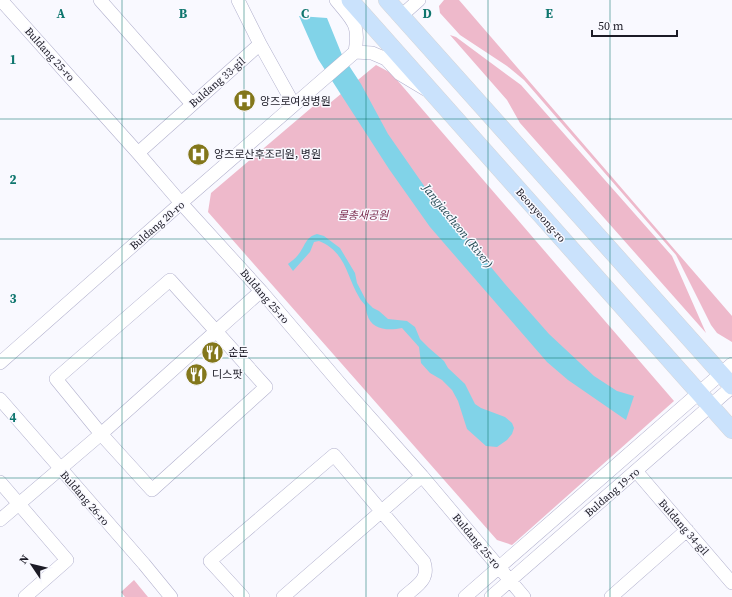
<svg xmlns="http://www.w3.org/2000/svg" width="732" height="597" font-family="'Source Serif 4','Noto Sans KR',serif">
<rect width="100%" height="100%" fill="#f9f9ff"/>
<path fill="#eeb9cb" d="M444,0H459L732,316V342L717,333L711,325L676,255L524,80L507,66L460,35L440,13L439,6Z
M450,35L456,37L521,85L672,256L706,333L520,123L507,100Z
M376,65L391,73L674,401L512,545L497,540L208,212L211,193L324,97L330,103Z
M134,580L148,597H125L121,592Z"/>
<path fill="#81d3e8" d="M299,16L327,18L342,55L361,84L388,134L427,190L505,284L549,334L594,376L617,391L634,396L626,420L568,380L547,362L430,227L389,169L318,59Z
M317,234L324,236L340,248L355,273L357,283L367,302L373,308L379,311L388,319L407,321L415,327L420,339L429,348L444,361L448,368L465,384L475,404L481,408L505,417L512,423L514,428L512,434L507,440L497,447L486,446L467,429L458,401L452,390L442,380L430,373L421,363L419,347L402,328C388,331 371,330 367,314C366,311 366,307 365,305C363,302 360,300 359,297C346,275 346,252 319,241L314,242L310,252L293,271L288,264C291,261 295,259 298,255C305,247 305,237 317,234Z"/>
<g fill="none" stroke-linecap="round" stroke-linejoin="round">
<defs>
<path id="minor" d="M1,0L138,153L181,203L261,291L342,386L422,476L524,597
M100,0L192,104
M401,16L419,0
M260,44L294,105
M355,52L372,53L386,59L400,74L425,89
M138,153L260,44L238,0
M170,280L266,387L152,490L101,434L56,379Z
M0,363L181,203L355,52C360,24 353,21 336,0
M0,399L144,564L171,597
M636,471L732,583
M0,482L67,560L25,597
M0,520L101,434L261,291
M243,597L210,561L334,455L424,562C430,580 416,586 404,597
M283,597L422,476
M465,597L732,364
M491,597L732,387
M611,597L687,530"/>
<path id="major" d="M350,0L732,430
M387,0L732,386"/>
</defs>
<use href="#minor" stroke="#b1b0cd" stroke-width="14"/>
<use href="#major" stroke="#d6d6d8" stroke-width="18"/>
<use href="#minor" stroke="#fff" stroke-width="13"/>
<use href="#major" stroke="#cae2fc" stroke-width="17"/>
</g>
<path fill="none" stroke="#0f766e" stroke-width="1" stroke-opacity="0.55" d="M122,0V597M244,0V597M366,0V597M488,0V597M610,0V597M0,119H732M0,239H732M0,358H732M0,478H732"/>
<defs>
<symbol id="hospital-disc" viewBox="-11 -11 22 22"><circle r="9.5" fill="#83771b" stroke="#f9f9ff"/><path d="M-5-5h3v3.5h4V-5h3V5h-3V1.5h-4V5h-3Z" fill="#fff"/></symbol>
<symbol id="restaurant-disc" viewBox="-11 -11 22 22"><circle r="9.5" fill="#83771b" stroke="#f9f9ff"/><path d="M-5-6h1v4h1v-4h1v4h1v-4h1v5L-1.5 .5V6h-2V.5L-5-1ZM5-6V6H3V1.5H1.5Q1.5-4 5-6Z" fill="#fff"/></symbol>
</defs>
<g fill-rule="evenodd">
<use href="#hospital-disc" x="232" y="88" width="25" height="25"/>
<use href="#hospital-disc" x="186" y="142" width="25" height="25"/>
<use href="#restaurant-disc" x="200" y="340" width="25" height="25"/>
<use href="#restaurant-disc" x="184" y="362" width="25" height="25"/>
</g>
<g text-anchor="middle" stroke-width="3" stroke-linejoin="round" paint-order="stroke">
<g font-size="11" fill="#1c1b26" stroke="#f9f9ff">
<text transform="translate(50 54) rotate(48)" y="4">Buldang 25-ro</text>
<text transform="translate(217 82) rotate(-41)" y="4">Buldang 33-gil</text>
<text transform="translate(541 215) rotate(48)" y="4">Beonyeong-ro</text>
<text transform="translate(157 225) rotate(-41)" y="4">Buldang 20-ro</text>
<text transform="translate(265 296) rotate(49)" y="4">Buldang 25-ro</text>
<text transform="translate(612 492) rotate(-41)" y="4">Buldang 19-ro</text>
<text transform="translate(85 498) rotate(49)" y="4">Buldang 26-ro</text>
<text transform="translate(684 527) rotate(49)" y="4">Buldang 34-gil</text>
<text transform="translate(477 541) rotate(50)" y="4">Buldang 25-ro</text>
</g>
<g font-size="11" fill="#1c1b26" stroke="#f9f9ff" text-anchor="start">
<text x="260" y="105">앙즈로여성병원</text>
<text x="214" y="158">앙즈로산후조리원, 병원</text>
<text x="228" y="356">순돈</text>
<text x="212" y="378">디스팟</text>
</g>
<g font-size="11" font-style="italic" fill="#7c2d4f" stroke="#f9f9ff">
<text x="363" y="219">물총새공원</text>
</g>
<g font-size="12" font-style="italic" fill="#214751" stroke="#f9f9ff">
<text transform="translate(458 226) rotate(51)" y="4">Jangjaecheon (River)</text>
</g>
</g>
<g font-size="13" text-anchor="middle" font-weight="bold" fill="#0f766e" stroke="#f9f9ff" stroke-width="3" stroke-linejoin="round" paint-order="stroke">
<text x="61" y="18">A</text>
<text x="183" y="18">B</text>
<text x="305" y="18">C</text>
<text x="427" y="18">D</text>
<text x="549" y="18">E</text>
<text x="13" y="64">1</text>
<text x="13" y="184">2</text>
<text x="13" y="303">3</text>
<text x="13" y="422">4</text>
</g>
<g transform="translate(32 565) rotate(305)" stroke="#f9f9ff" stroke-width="3" paint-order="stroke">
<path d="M0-3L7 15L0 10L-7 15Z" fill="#1c1b26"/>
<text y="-6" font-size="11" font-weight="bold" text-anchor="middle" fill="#1c1b26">N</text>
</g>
<path d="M592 30v6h85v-6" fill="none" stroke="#1c1b26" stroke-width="2"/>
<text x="598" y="30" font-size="12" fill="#1c1b26" stroke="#f9f9ff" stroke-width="3" paint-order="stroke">50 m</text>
</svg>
